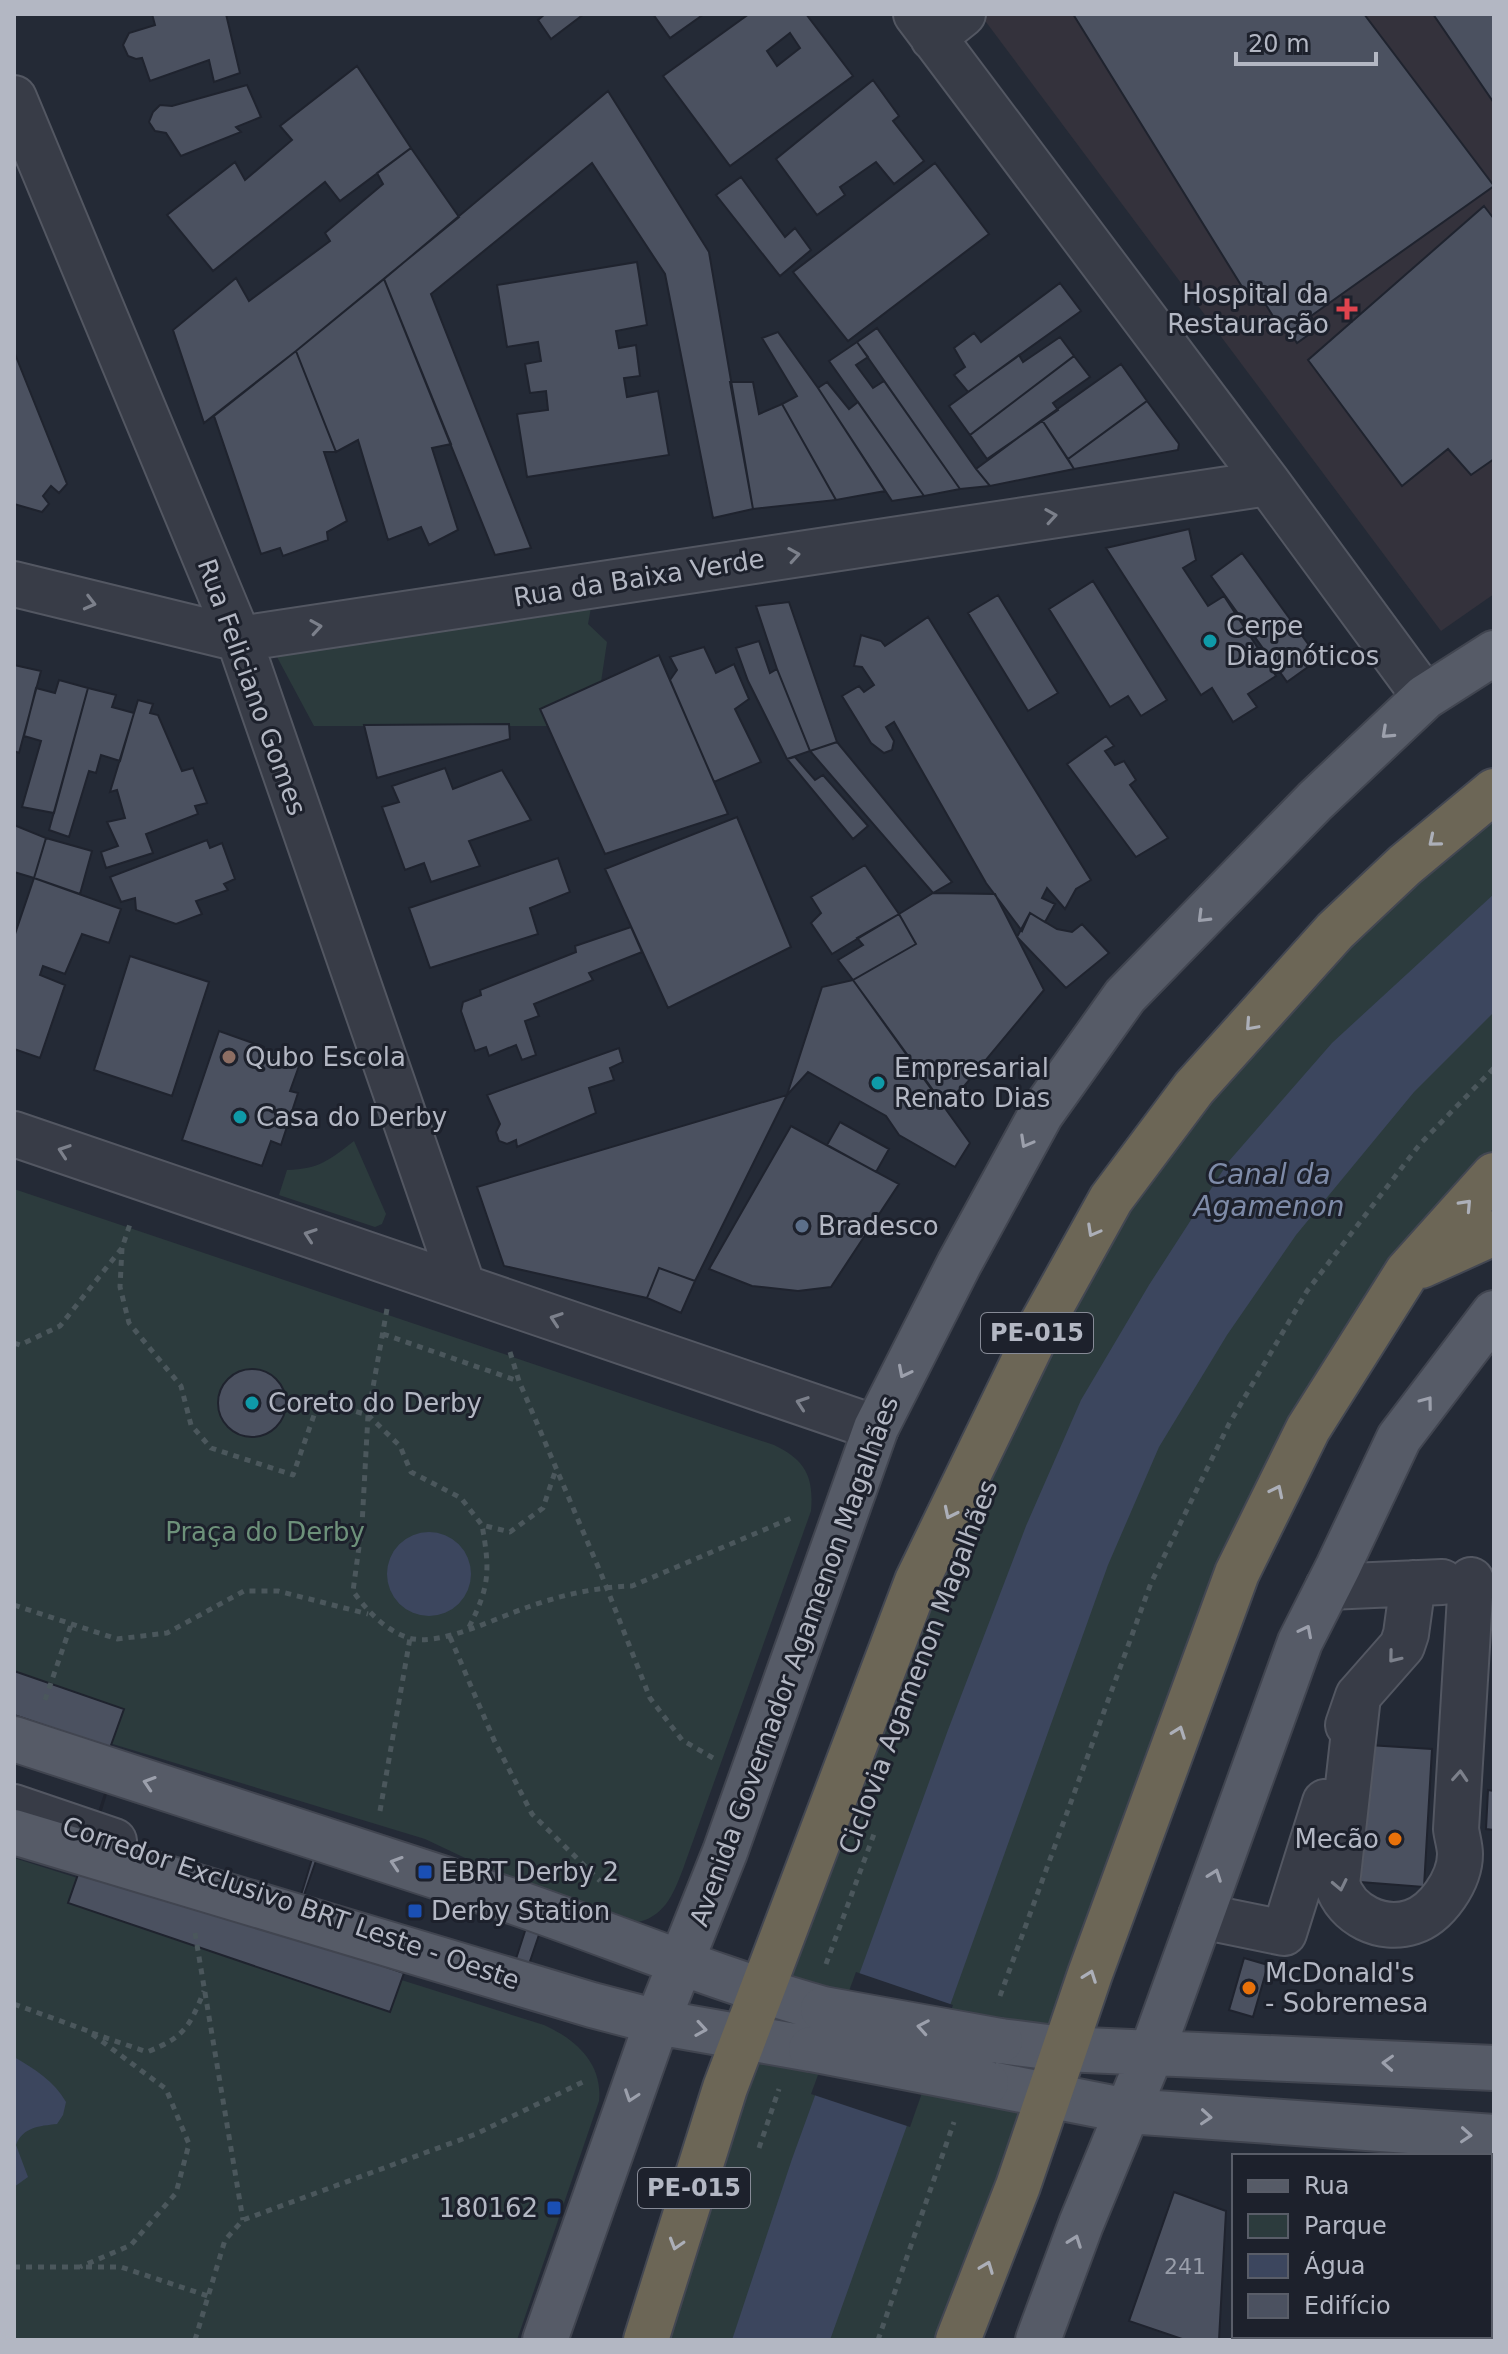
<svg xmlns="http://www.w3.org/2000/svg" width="1508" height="2354" font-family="'DejaVu Sans',sans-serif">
<rect width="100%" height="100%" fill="#242a36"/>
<path fill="#34323c" d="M980,14H1494V594L1441,631Z"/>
<path fill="#2c3b3d" d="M593,597L588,624L607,642L601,682L548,726H314L269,642Z
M1494,791V1175L1308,1429L1063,2049L761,1992L783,1936L1111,1199Z
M354,1141L386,1214L382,1224L375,1227L279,1195L287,1170C320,1169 329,1160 354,1141Z
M14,1189L774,1445C805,1460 814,1476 811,1511L683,1869C673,1895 664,1918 634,1923L535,1891L425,1839L14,1714Z
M14,1858L544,2025C575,2039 603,2063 599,2101L517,2340H14Z
M744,2037L1049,2096L958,2340H646Z"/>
<path fill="#3c465e" d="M1494,894V1012L1414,1092L1296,1235L1227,1335L1159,1447L1108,1565L830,2340H732L792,2159L948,1730L1026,1526L1081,1400L1149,1285L1229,1161L1332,1043Z
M387 1574a42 42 0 1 1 84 0a42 42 0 1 1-84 0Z
M14,2057C35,2069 54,2081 66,2102L63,2115L57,2124C39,2126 23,2127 16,2145L28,2177L14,2187Z"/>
<path fill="#242a36" d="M856,1972L953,2005L910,2127L811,2094Z"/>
<path fill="#4b5160" stroke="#1f232e" stroke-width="2" fill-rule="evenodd" d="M152,14H226L240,73L214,82L209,60L150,81L142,58L136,59L128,56L123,45L129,33L155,25Z
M545,14H584L551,39L538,20Z
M653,14H704L670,38Z
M749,14H806L853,76L730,166L663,76ZM790,33L800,48L777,66L767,51Z
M1073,14H1364L1494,186L1311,316L1318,328L1297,343L1286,327L1281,329L1258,292L1249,298Z
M1433,14H1494V103Z
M357,66L411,148L340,201L325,182L213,271L167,215L235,162L245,180L292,140L280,126Z
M873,80L899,116L893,121L924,161L894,184L876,162L840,187L845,195L817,215L776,159Z
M247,85L261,117L236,127L241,132L181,156L166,133L155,131L149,122L153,112L160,105L172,106Z
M608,91L709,252L753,509L713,518L665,274L592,163L431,294L531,548L495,555L384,279Z
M411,148L459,217L296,351L204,423L173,330L236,278L249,301L330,241L325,233L383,184L377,173Z
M935,163L989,234L848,341L793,272Z
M741,177L785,237L795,228L811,250L780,276L716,195Z
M1484,206L1494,219V459L1471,475L1448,449L1402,486L1308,360Z
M637,262L647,325L616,331L619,348L636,345L640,376L624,378L627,397L658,391L669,455L527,477L517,414L548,410L546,391L530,393L525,364L541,361L538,342L507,347L497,285Z
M384,279L451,444L432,448L458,530L429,545L421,527L388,540L358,440L336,452L296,351Z
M1060,283L1081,311L968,392L954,375L965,367L954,348L974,333L981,342Z
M877,328L976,469L990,486L960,489L857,342Z
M778,332L818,388L885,491L836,500L782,404L797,396L762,338Z
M1060,337L1074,356L970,435L949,406L1019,355L1023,362Z
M857,342L868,357L856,365L873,388L884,381L960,489L924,496L829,361Z
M296,351L336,452H324L347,521L327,532L328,540L283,556L280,548L261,554L214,416Z
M15,354L67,484L59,493L51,486L43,496L49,504L42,512L14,504Z
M1074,356L1090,377L1053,403L1058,410L987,459L970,435Z
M1121,364L1147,401L1068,459L1042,420Z
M730,382H753L759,414L782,404L836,500L753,509Z
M827,382L849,409L858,402L924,496L892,501L818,388Z
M1147,401L1179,444L1178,450L1074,469L1068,459Z
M1042,420L1074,469L990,486L976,469Z
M1189,529L1196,560L1183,568L1208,606L1224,596L1276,676L1248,694L1257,707L1233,722L1212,688L1201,695L1106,548Z
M1242,553L1319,659L1287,682L1211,576Z
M1093,581L1167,700L1141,716L1128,696L1110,707L1049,609Z
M998,595L1058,693L1028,711L968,613Z
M789,602L837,742L810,751L777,669L756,606Z
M928,617L1091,880L1076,889L1065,909L1047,888L1042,898L1055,904L1045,922L1030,913L1022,931L986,883L894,722L886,727L894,741L892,750L884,753L871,743L842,696L859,686L864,692L874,685L862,667L854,666L861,635L881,641L885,646Z
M759,641L770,673L777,669L810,751L787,759L748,681L736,648Z
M704,647L716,673L734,664L749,699L735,709L761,762L714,782L670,680L677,670L670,657Z
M659,655L728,814L605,854L540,709Z
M14,665L41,671L19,753L14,751Z
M59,680L88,688L54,813L22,807L41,741L24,736L36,688L55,693Z
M88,688L116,695L112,707L134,713L120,761L101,755L96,773L89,771L69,837L49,830Z
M138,700L153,704L150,713L158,715L182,771L193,768L207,803L195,806L198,814L146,834L153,853L106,868L101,852L118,846L107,822L125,818L117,790L110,792Z
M509,724L510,739L377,778L364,725Z
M1106,736L1114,746L1105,751L1115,765L1124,761L1136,780L1130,785L1168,838L1136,857L1067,764Z
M837,742L952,882L933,893L810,751Z
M795,757L815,780L823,775L868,826L853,839L787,759Z
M445,768L453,789L502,770L531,820L469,841L480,866L431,882L424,863L405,870L382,807L399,802L392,786Z
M737,817L791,947L668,1008L605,869Z
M14,825L46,838L34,878L14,872Z
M46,838L92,851L80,894L34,878Z
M207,840L210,848L222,843L235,879L224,884L228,890L196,901L202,914L176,924L136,910L135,898L121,902L110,877Z
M558,858L570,892L530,908L538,934L430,968L409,908Z
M865,865L899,914L832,954L811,923L821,913L811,897Z
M34,878L121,909L109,943L82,934L65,974L43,966L40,975L65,985L40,1058L14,1049V937Z
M933,893L995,894L1044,990L946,1108L853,980L916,944L899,914Z
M1030,913L1057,929L1072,932L1082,924L1109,953L1066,988L1017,937Z
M899,914L916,944L853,980L838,960L863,945L857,938Z
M631,927L642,952L589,973L593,980L534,1004L539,1016L525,1021L536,1055L522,1060L516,1045L489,1056L486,1047L475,1051L461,1011L463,1002L481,995L480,990L576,952L575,946Z
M130,956L209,982L172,1096L94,1070Z
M853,980L970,1143L955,1167L899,1135L886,1116L808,1072L787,1095L822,987Z
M219,1031L264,1047L262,1054L299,1066L290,1091L298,1093L281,1145L271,1141L262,1166L182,1140Z
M619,1048L623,1062L610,1068L614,1080L589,1088L596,1113L517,1147L516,1140L507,1144L499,1141L496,1132L500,1124L487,1095Z
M787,1095L695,1281L659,1268L647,1298L504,1266L477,1187Z
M840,1122L889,1149L876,1172L827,1145Z
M791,1126L899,1184L831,1287L798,1291L752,1286L709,1269Z
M659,1268L695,1281L681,1313L647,1298Z
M218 1403a34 34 0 1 1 68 0a34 34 0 1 1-68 0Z
M14,1671L124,1709L110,1748L14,1715Z
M1368,1745L1432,1749L1424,1887L1360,1882Z
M14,1753L109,1784L92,1840L14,1815Z
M14,1760L106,1791L94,1827L14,1801Z
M1488,1790L1494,1791V1830L1486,1829Z
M315,1849L543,1923L524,1979L298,1905Z
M317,1858L526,1928L514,1965L304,1895Z
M82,1863L404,1973L390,2012L68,1903Z
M1244,1958L1268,1965L1253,2017L1229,2010Z
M1174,2192L1226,2211L1219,2340H1185L1129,2321Z
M1490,2211H1494V2340H1439V2336H1490Z
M1369,2336H1439V2340H1369Z"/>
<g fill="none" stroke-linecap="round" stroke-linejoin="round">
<defs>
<path id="minor" d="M916,14L1268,483L1425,697
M933,38L963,14
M14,98L239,639L463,1287
M14,584L239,639L1268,483
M14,1134L876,1428
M1328,1587L1442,1582
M1358,1696L1337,1884C1346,1915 1382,1932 1412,1922C1437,1914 1460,1880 1460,1854C1460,1846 1457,1837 1456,1829L1471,1580
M1348,1725L1358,1696L1402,1646L1406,1634L1413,1583
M14,1807L114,1841
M1201,1916L1284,1933L1325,1802"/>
<path id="major" d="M14,1739C179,1794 344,1845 509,1900C614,1936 716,1979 823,2009
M14,1832L592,2005L657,2022L811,2049
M1000,2041L1063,2049L1494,2068
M986,2083L1128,2111L1494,2137
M545,2340L657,2022L725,1852L876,1428L959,1264L1041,1114L1125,996L1315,801L1425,697L1494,653
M1038,2340L1081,2224L1151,2054L1300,1642L1338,1567L1399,1438L1494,1313"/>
<path id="highway" d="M1421,1266L1494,1233
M646,2340L725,2088L917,1581L1041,1325L1111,1199L1194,1088L1335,931L1405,865L1494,791
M958,2340L1018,2186L1090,1974L1237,1573L1308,1429L1407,1272L1494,1175"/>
</defs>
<use href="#minor" stroke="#535762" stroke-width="48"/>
<use href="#major" stroke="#414550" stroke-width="48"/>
<use href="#highway" stroke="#434752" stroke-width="48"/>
<path stroke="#4b575c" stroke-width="5" stroke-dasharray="6 6" stroke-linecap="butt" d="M122,1248L120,1287L129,1323L181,1386L191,1425L211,1448L293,1475L319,1401L368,1415L400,1446L411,1472L461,1498L482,1525L510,1532L543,1508L556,1469
M387,1309L368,1415L362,1525L353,1591C366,1610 386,1631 409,1638C440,1647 498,1617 528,1607C561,1595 597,1587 632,1586L794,1517
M383,1334L518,1381
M14,1343L20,1345L60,1326L122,1248L131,1221
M510,1352L519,1381L602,1576L650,1698L682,1740L713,1758
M14,1605L117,1639L167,1633L244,1591H278L368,1614
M469,1627C490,1586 490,1570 482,1525
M450,1637L494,1740L532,1814L600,1881
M45,1700L71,1625
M380,1811L410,1638
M195,1933L243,2220
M826,1964L874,1834
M1000,1996L1151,1583L1229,1424L1307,1291L1420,1144L1494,1068
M14,2004L88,2031L166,2089L189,2144L176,2193L131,2245L80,2267
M92,2033L147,2052C184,2037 189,2028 204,1991
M759,2148L779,2089
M14,2267H121L208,2296
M195,2340L225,2240L243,2220L476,2134L587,2080
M878,2340L954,2122"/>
<use href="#minor" stroke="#383c47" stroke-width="44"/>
<use href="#major" stroke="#565b67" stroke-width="44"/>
<use href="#highway" stroke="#6c6656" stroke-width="44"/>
<defs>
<path id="major-bridge" d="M823,2009L1000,2041
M811,2049L986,2083"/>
</defs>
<use href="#major-bridge" stroke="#414550" stroke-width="48" stroke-linecap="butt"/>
<use href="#major-bridge" stroke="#565b67" stroke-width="44"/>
</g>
<defs><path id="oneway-chevron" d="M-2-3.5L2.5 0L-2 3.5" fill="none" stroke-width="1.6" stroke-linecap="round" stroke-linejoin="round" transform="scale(2)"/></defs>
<g stroke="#7c808b">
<use href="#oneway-chevron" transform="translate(1051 516) rotate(-9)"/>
<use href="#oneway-chevron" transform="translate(794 555) rotate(-9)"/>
<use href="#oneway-chevron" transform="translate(90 603) rotate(14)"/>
<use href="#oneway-chevron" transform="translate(316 627) rotate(-9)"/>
<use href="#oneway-chevron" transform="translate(64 1151) rotate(-161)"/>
<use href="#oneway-chevron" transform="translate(310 1235) rotate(-161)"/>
<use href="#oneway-chevron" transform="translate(556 1319) rotate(-161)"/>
<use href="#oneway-chevron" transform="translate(802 1403) rotate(-161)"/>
<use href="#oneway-chevron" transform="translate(1394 1657) rotate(129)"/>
<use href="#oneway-chevron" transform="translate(1460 1776) rotate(-86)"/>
<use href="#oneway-chevron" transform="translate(1340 1885) rotate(78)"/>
</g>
<g stroke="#9ca0ac">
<use href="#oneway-chevron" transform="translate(1387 733) rotate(137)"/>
<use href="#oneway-chevron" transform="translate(1203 917) rotate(135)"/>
<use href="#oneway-chevron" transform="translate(1026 1142) rotate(119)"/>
<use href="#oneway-chevron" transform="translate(904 1372) rotate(117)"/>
<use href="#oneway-chevron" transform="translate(1427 1402) rotate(-53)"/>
<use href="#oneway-chevron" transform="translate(1306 1631) rotate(-63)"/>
<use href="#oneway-chevron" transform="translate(149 1783) rotate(-162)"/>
<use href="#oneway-chevron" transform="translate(396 1863) rotate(-162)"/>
<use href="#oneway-chevron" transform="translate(1215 1875) rotate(-70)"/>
<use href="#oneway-chevron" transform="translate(923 2027) rotate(-170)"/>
<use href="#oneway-chevron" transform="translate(701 2029) rotate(9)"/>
<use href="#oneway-chevron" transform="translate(1388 2063) rotate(-177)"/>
<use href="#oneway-chevron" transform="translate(631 2096) rotate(109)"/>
<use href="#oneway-chevron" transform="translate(1206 2117) rotate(4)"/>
<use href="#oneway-chevron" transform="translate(1466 2135) rotate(4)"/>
<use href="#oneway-chevron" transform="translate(1075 2241) rotate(-70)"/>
</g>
<g stroke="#acafb8">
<use href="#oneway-chevron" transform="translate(1434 841) rotate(140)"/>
<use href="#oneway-chevron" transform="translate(1251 1025) rotate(132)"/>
<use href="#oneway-chevron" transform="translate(1466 1205) rotate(-47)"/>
<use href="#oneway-chevron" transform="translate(1093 1231) rotate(119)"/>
<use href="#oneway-chevron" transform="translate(1277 1491) rotate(-64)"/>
<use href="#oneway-chevron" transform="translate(950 1513) rotate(116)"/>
<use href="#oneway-chevron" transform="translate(1179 1732) rotate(-70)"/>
<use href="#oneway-chevron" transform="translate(1090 1976) rotate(-70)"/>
<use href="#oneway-chevron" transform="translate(676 2244) rotate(107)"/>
<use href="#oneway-chevron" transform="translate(987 2267) rotate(-69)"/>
</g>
<path fill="#e0444e" stroke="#1d212c" stroke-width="3" d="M1343 297h8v8h8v8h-8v8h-8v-8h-8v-8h8z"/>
<g fill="#0f9aa8" stroke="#1d212c" stroke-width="3">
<circle cx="1210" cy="641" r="8"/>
<circle cx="878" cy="1083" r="8"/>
<circle cx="240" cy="1117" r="8"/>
<circle cx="252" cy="1403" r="8"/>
</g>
<circle fill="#8d6e63" stroke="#1d212c" stroke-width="3" cx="229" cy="1057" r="8"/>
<circle fill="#5c6f8a" stroke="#1d212c" stroke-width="3" cx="802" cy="1226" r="8"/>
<g fill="#e8710a" stroke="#1d212c" stroke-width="3">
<circle cx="1395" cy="1839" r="8"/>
<circle cx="1249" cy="1988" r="8"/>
</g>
<g fill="#1a4fb4" stroke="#1d212c" stroke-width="3">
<rect x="417" y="1864" width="16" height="16" rx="4"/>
<rect x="407" y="1903" width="16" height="16" rx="4"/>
<rect x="546" y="2200" width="16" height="16" rx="4"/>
</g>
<g text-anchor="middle" stroke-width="6" stroke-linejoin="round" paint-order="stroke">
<g font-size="22" fill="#999eaa">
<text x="1185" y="2274">241</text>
</g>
<g fill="#1d212c" stroke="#868a96" stroke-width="2">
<rect x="981" y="1313" width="112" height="40" rx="6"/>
<rect x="638" y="2168" width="112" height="40" rx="6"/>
</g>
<g font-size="24" font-weight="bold" fill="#b3b7c3">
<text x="1037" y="1341">PE-015</text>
<text x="694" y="2196">PE-015</text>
</g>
<g font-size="26" fill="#b3b7c3" stroke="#1d212c" text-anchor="start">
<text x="1329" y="303" text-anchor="end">Hospital da<tspan x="1329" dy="30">Restauração</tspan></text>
<text x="1226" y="635">Cerpe<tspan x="1226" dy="30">Diagnóticos</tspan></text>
<text x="245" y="1066">Qubo Escola</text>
<text x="894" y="1077">Empresarial<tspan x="894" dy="30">Renato Dias</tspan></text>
<text x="256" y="1126">Casa do Derby</text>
<text x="818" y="1235">Bradesco</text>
<text x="268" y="1412">Coreto do Derby</text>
<text x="1379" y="1848" text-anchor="end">Mecão</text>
<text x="441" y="1881">EBRT Derby 2</text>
<text x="431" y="1920">Derby Station</text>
<text x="1265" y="1982">McDonald's<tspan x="1265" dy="30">- Sobremesa</tspan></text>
<text x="538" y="2217" text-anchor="end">180162</text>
</g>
<g font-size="26" fill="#b3b7c3" stroke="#1d212c">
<text transform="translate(639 578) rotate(-9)" y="9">Rua da Baixa Verde</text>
<text transform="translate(252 687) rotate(70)" y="9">Rua Feliciano Gomes</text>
<text transform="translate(794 1661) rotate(-70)" y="9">Avenida Governador Agamenon Magalhães</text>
<text transform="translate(918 1667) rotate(-69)" y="9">Ciclovia Agamenon Magalhães</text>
<text transform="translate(291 1903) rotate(19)" y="9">Corredor Exclusivo BRT Leste - Oeste</text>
</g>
<g font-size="26" fill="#6d917a" stroke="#1d212c">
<text x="265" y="1541">Praça do Derby</text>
</g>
<g font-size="28" font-style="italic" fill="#7e8ba8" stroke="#1d212c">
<text x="1269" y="1184">Canal da<tspan x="1269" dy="32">Agamenon</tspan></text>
</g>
</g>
<rect width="1508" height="2354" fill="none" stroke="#b3b7c3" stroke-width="32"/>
<rect x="1232" y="2154" width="260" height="184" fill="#1d212c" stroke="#595d68" stroke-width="2"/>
<rect x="1248" y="2180" width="40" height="12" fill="#565b67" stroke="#595d68" stroke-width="2"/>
<text x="1304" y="2194" font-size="24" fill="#b3b7c3">Rua</text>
<rect x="1248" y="2214" width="40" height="24" fill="#2c3b3d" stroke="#595d68" stroke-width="2"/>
<text x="1304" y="2234" font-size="24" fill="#b3b7c3">Parque</text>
<rect x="1248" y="2254" width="40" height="24" fill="#3c465e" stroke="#595d68" stroke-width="2"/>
<text x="1304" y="2274" font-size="24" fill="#b3b7c3">Água</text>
<rect x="1248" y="2294" width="40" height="24" fill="#4b5160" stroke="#595d68" stroke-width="2"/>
<text x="1304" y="2314" font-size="24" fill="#b3b7c3">Edifício</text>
<path d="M1236 52v12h140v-12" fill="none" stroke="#b3b7c3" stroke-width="4"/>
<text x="1248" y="52" font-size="24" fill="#b3b7c3" stroke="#1d212c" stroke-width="6" paint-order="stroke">20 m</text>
</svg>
